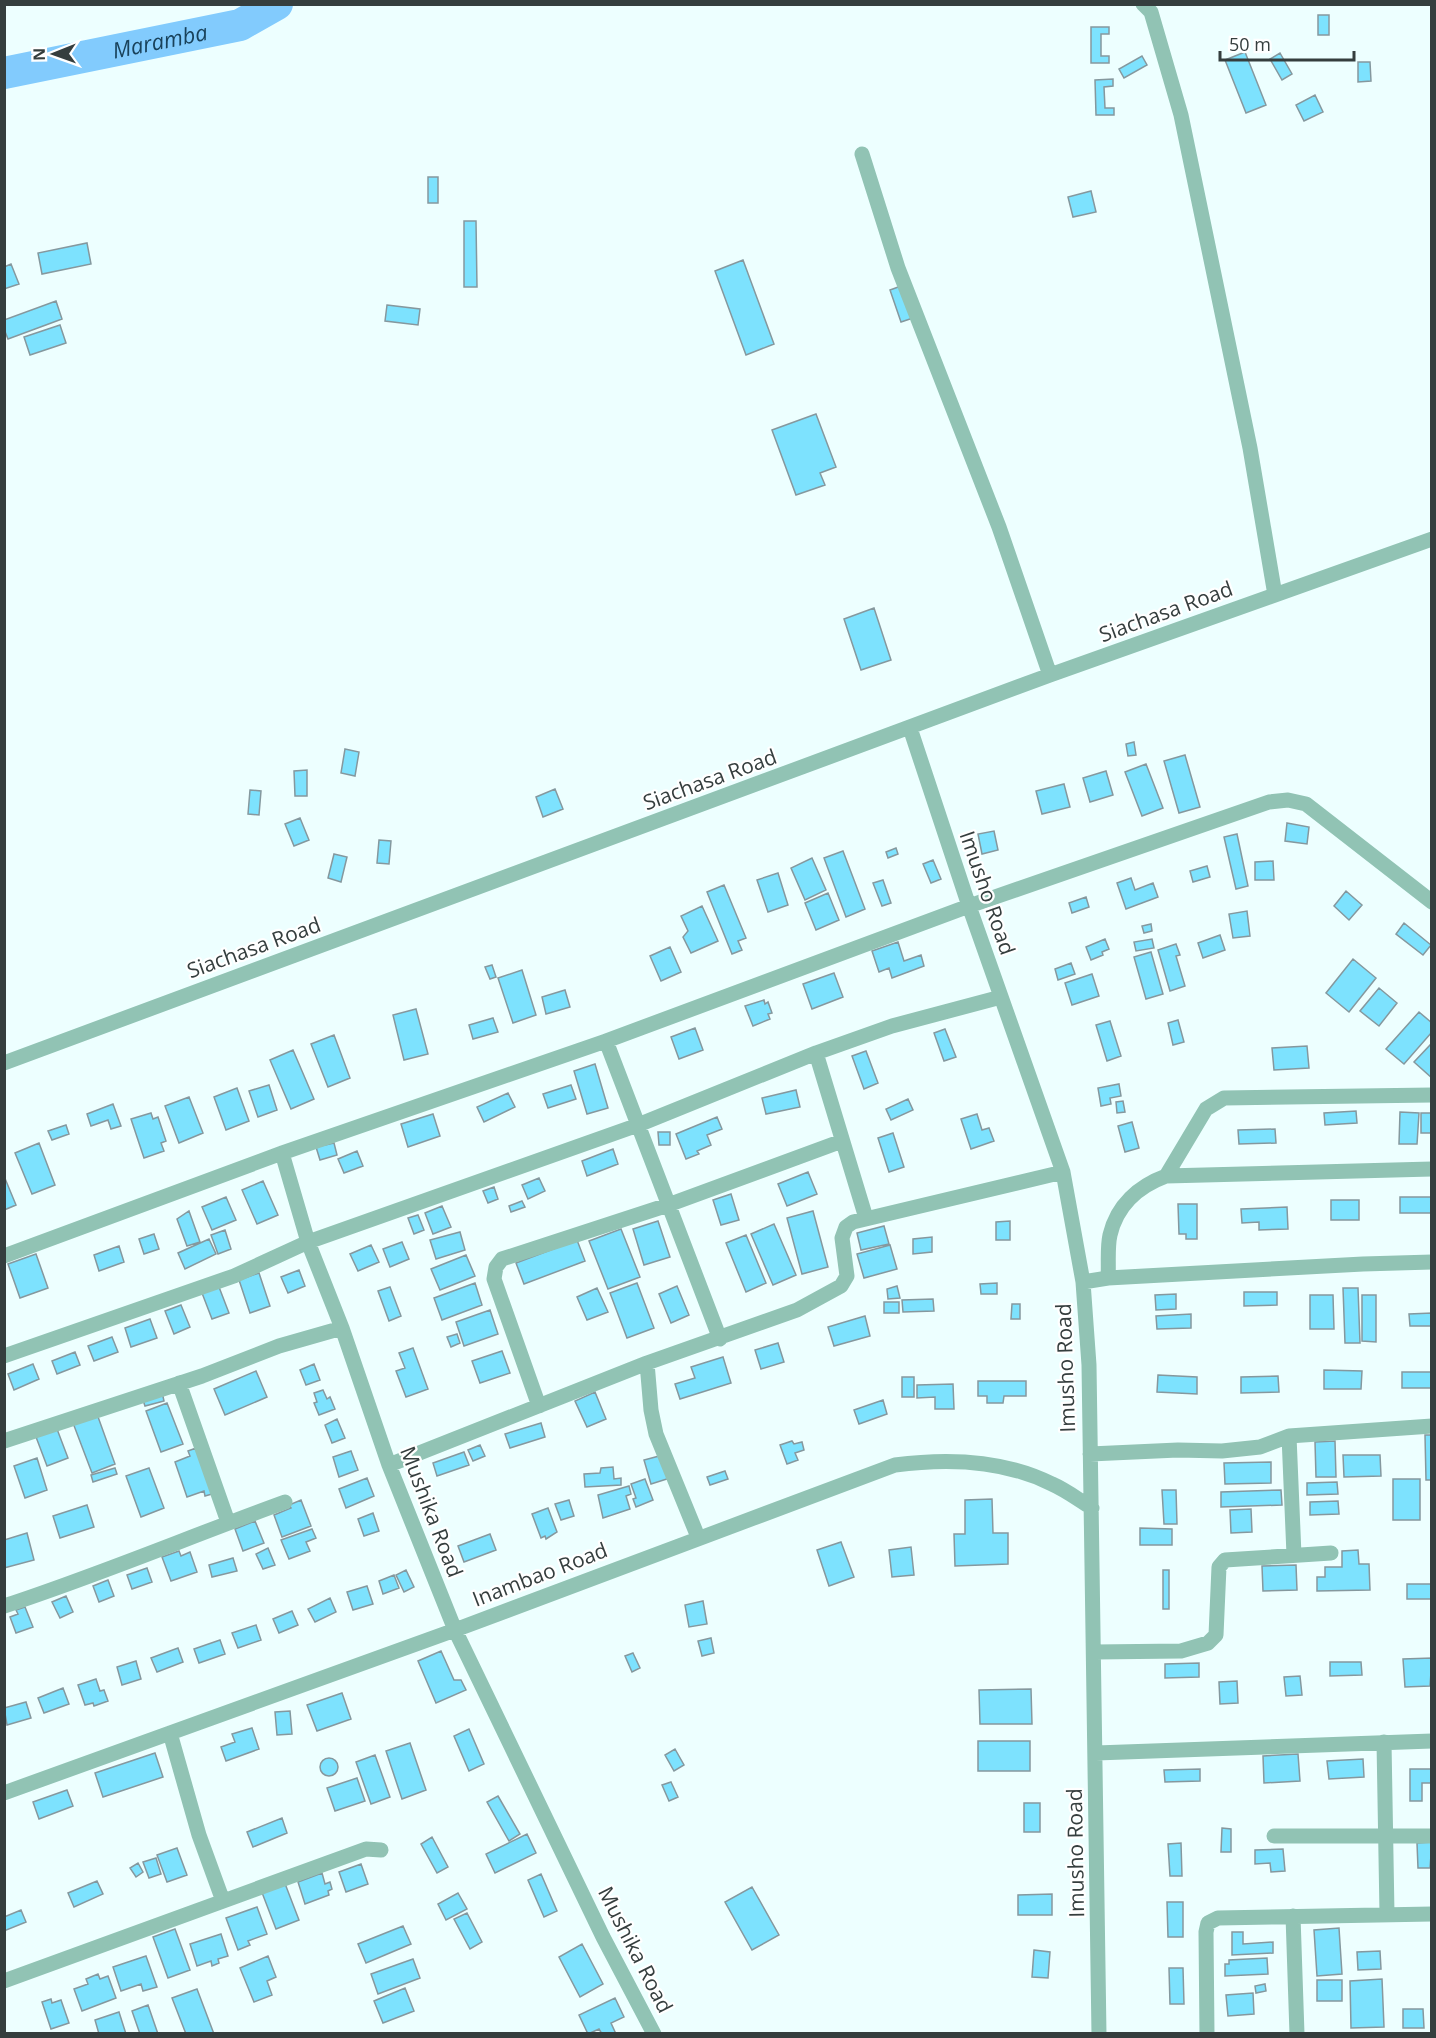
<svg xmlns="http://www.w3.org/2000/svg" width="1436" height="2038" font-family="'Open Sans',sans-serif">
<rect width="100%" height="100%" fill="#edffff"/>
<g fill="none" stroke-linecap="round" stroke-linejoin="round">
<path stroke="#82cbfd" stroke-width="32" id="s1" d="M4,73L240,25L277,4"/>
</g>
<path fill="#7de2fe" stroke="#85989e" stroke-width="1.5" d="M1318,15H1329V35H1318Z
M1091,27H1109V34H1101V56H1109V63H1091Z
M1245,52L1266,105L1246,113L1225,60Z
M1280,53L1292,74L1282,80L1270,59Z
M1142,56L1147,65L1124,78L1119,69Z
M1358,62H1370L1371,81L1358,82Z
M1113,79V86L1104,87L1105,108H1114V115H1096L1095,80Z
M1315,95L1323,112L1304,121L1296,105Z
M428,177H438V203H428Z
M1091,191L1096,212L1073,217L1068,197Z
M464,221H476L477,287H464Z
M87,243L91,264L42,274L38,253Z
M743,260L774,344L746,355L715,271Z
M11,264L19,284L4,289V267Z
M901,286L913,318L901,322L890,290Z
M56,301L62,319L8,339L4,329V320Z
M387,305L420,309L418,325L385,321Z
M60,325L66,343L30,355L24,337Z
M816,414L836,467L820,473L825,485L796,495L772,430Z
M874,608L891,660L861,670L844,619Z
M1134,742L1136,755L1128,756L1126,744Z
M345,749L359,752L355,776L341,773Z
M1185,755L1200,807L1179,813L1164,761Z
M1146,764L1163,808L1142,816L1125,772Z
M307,770V796H295L294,771Z
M1106,771L1113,795L1090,802L1083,778Z
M1064,784L1070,807L1042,814L1036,791Z
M555,789L563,809L543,817L536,797Z
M250,790L261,791L259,815L248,814Z
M300,818L309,840L294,846L285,824Z
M1287,823L1309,827L1307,844L1285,841Z
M994,831L998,850L982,854L978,834Z
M1237,834L1248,886L1236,889L1224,837Z
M379,840L391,841L389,864L377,863Z
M896,848L898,854L888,858L886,852Z
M843,851L865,909L846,917L824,858Z
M334,854L347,857L341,882L328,878Z
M812,858L826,890L805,900L791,868Z
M933,860L941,879L931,883L923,864Z
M1273,861L1274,880H1255V862Z
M1207,866L1210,877L1193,882L1190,871Z
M778,873L788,905L768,912L757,880Z
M1131,878L1135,890L1153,883L1158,897L1126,909L1117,883Z
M883,880L891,903L882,906L873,883Z
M724,885L746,938L738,941L742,950L732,954L707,892Z
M1346,891L1362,905L1349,920L1334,906Z
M828,893L839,920L816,930L805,903Z
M1086,897L1089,907L1072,913L1069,903Z
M702,906L718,941L691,953L683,937L688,931L681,916Z
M1247,911L1250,936L1233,938L1229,914Z
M1404,923L1431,945L1423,955L1396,934Z
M1151,924L1152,931L1144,933L1142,926Z
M1220,935L1225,950L1203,958L1198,943Z
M1105,939L1109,949L1102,952L1103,955L1091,960L1086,947Z
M1152,939L1154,948L1136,951L1134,942Z
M898,942L904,961L921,955L924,966L892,978L889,968L879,972L872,951Z
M1176,944L1180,955L1176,956L1185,986L1170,991L1158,950Z
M670,947L681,972L661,981L650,956Z
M1151,952L1163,994L1146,999L1134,957Z
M1353,959L1376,978L1349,1012L1326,993Z
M1071,963L1075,974L1058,980L1055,969Z
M492,965L496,977L490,979L485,967Z
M522,970L536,1015L513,1023L498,978Z
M834,973L843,997L812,1009L803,984Z
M1092,974L1099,996L1072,1005L1065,983Z
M1379,988L1397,1003L1379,1026L1360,1011Z
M565,990L570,1007L546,1014L542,997Z
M764,1000L765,1004L768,1002L772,1013L768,1014L770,1019L753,1026L745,1006Z
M416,1009L428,1054L404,1060L393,1015Z
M1419,1012L1432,1023V1032L1404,1064L1386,1049Z
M493,1018L498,1032L473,1039L469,1025Z
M1178,1020L1184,1042L1173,1045L1168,1023Z
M1110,1021L1121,1056L1107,1061L1096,1025Z
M695,1028L703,1050L679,1059L671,1037Z
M945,1029L956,1057L944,1061L934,1033Z
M334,1035L350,1078L328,1087L311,1044Z
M1432,1043V1078L1414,1062Z
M1307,1046L1309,1068L1274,1070L1272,1048Z
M293,1050L314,1099L291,1109L270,1060Z
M866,1051L878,1083L864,1089L852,1056Z
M595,1064L608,1108L587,1114L574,1071Z
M1119,1084L1121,1096L1110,1098L1111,1104L1101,1106L1098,1088Z
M269,1085L277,1110L258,1117L249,1091Z
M571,1085L576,1099L548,1108L543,1094Z
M237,1088L249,1121L226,1130L214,1097Z
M796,1090L800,1107L766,1114L762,1098Z
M508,1093L515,1107L484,1122L477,1107Z
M189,1097L203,1133L179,1143L165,1106Z
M908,1099L913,1110L891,1120L886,1109Z
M1123,1101L1125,1112L1117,1113L1116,1102Z
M113,1104L121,1126L111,1129L108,1120L91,1126L87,1114Z
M1356,1111L1357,1123L1325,1125L1324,1113Z
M1400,1112L1419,1113L1417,1144H1399Z
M151,1113L153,1119L158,1117L166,1141L161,1143L164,1151L144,1158L131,1119Z
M1421,1113H1432V1133H1421Z
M433,1114L440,1136L408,1147L401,1124Z
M977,1114L982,1130L989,1128L994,1141L971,1149L961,1119Z
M717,1117L722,1129L707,1135L711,1145L697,1151L699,1154L686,1159L676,1134Z
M1132,1122L1139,1148L1125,1152L1118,1126Z
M66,1125L69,1134L52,1140L48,1131Z
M1275,1129L1276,1143L1239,1144L1238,1130Z
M658,1132H670V1145H659Z
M893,1133L904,1167L889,1172L878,1138Z
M39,1143L55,1185L32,1194L15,1153Z
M334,1143L337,1155L320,1160L316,1147Z
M613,1149L618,1164L587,1176L582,1161Z
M357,1151L363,1166L344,1173L338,1159Z
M808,1172L817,1194L787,1206L778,1184Z
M4,1176L16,1205L4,1210Z
M539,1178L545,1191L528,1199L522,1185Z
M263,1181L278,1215L257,1224L242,1190Z
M494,1187L498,1199L488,1203L483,1191Z
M731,1194L739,1220L721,1225L713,1200Z
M226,1197L236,1220L212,1230L202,1207Z
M1400,1197H1432V1213H1400Z
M1331,1200H1359V1220H1331Z
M522,1201L525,1207L511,1212L509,1206Z
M1178,1204H1197V1239H1186V1234H1179Z
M442,1206L451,1227L433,1234L425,1213Z
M1287,1207L1288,1229L1259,1230V1222L1242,1223L1241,1209Z
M189,1211L200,1242L187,1246L177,1219Z
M813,1211L828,1267L802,1274L787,1218Z
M418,1215L424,1230L414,1234L408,1218Z
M658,1221L670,1257L644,1265L633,1229Z
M1010,1221V1240H996V1222Z
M774,1224L796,1275L773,1285L751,1234Z
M884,1226L889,1244L861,1250L857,1233Z
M621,1229L640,1277L608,1289L589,1241Z
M225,1230L231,1249L218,1254L211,1235Z
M460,1232L465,1250L436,1259L430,1240Z
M154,1234L159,1249L144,1254L139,1239Z
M746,1235L766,1283L746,1292L726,1243Z
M932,1237V1252L913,1254V1239Z
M209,1239L216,1254L185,1269L178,1253Z
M577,1240L585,1261L524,1284L516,1263Z
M402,1242L409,1259L390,1267L383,1249Z
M371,1245L379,1262L358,1271L350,1254Z
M890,1245L897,1269L864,1278L857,1254Z
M119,1246L124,1262L99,1271L94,1255Z
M36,1254L48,1288L20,1298L8,1264Z
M466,1255L475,1276L440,1290L431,1269Z
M299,1270L305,1286L288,1293L281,1277Z
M259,1273L270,1306L250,1313L239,1280Z
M475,1283L482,1305L442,1320L434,1298Z
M637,1283L654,1328L627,1338L610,1293Z
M997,1283V1294H981L980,1284Z
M677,1286L689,1315L671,1323L659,1294Z
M897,1286L900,1298L888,1299L887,1289Z
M219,1287L229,1313L212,1319L202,1293Z
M390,1287L401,1316L389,1321L378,1291Z
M597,1288L608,1312L587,1320L577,1297Z
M1343,1288H1358L1360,1343H1345Z
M1244,1292H1277V1305L1244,1306Z
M1176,1294V1309L1156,1310L1155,1295Z
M1310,1295H1333L1334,1329H1310Z
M1362,1295H1376V1342L1362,1341Z
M933,1299L934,1311L903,1312L902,1300Z
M884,1302H899V1313H884Z
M1012,1304H1020V1319H1011Z
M181,1305L190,1327L174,1334L165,1311Z
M490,1310L498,1334L464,1346L456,1322Z
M1432,1313V1326H1410L1409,1314Z
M1191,1314V1328L1157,1329L1156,1316Z
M865,1316L870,1336L834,1346L828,1327Z
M150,1319L157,1338L131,1347L125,1328Z
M457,1334L460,1343L451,1347L447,1337Z
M112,1337L118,1352L94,1361L88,1346Z
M778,1343L784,1362L761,1369L755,1350Z
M413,1348L428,1389L406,1397L396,1371L405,1368L399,1353Z
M502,1351L510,1373L480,1383L472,1361Z
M75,1352L80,1365L57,1374L52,1361Z
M723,1357L731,1383L680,1399L675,1384L695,1378L691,1367Z
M33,1364L39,1379L14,1390L8,1374Z
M314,1364L320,1380L306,1385L300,1370Z
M1324,1370L1362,1371L1361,1389H1324Z
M256,1371L267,1397L225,1415L214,1389Z
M1402,1372H1432V1388H1402Z
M1158,1375L1197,1377V1394L1157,1392Z
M1278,1376L1279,1392L1241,1393V1377Z
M902,1377H914V1397H902Z
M978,1381H1026V1396H1004L1003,1403H987V1396H978Z
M953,1384L954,1409H935V1397L917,1398V1385Z
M323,1390L327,1399L330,1397L335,1409L319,1415L314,1403L317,1402L314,1393Z
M162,1392L164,1401L145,1406L142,1397Z
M595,1392L606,1419L587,1427L575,1401Z
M883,1400L887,1414L859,1424L854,1410Z
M167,1403L183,1444L161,1452L146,1411Z
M97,1414L115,1464L92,1473L73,1423Z
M337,1419L345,1438L332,1443L325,1425Z
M541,1423L545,1437L510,1448L505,1434Z
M57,1429L68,1458L47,1466L36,1437Z
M1425,1435H1432V1480H1426Z
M792,1441L794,1444L802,1442L804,1450L795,1453L798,1460L787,1464L780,1445Z
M1335,1441L1336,1477H1316L1315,1442Z
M480,1445L485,1456L473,1461L468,1450Z
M196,1448L212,1494L205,1496L204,1491L187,1497L175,1462L190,1456L188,1451Z
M351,1451L358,1470L339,1477L333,1457Z
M464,1452L469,1465L437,1476L433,1463Z
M663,1455L670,1478L651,1484L644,1460Z
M1343,1455H1380L1381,1476L1344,1477Z
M37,1458L47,1490L25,1498L14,1466Z
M1271,1462V1483L1225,1484L1224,1463Z
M613,1467L614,1479L621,1478V1485L585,1487L584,1474L600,1473L601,1468Z
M115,1468L117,1474L93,1482L91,1475Z
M149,1468L164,1508L141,1517L126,1476Z
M725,1471L728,1479L710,1485L707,1477Z
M367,1478L374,1496L346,1508L339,1489Z
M645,1479L653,1500L636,1507L633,1499L636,1498L631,1484Z
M1393,1479H1420V1520H1393Z
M1337,1482L1338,1494L1307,1495V1483Z
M629,1486L631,1494L626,1496L630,1509L603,1518L598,1495Z
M1162,1490H1176L1177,1524H1164Z
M1281,1490L1282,1505L1221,1507V1492Z
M992,1499L993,1533H1008V1564L955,1566L954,1534H965V1500Z
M301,1500L311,1526L282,1537L274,1515L291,1508L289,1505Z
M569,1500L574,1516L561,1520L555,1504Z
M1338,1501L1339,1514L1310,1515V1502Z
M87,1505L94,1527L60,1538L53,1516Z
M548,1508L557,1532L546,1539L545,1536L541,1538L532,1514Z
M1251,1509L1252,1532L1231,1533L1230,1510Z
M373,1513L379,1531L364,1536L358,1519Z
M255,1521L264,1543L243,1551L235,1529Z
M1140,1528L1172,1529V1545H1140Z
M312,1529L316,1538L306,1542L310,1551L289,1559L281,1540Z
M27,1533L34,1560L4,1568V1540Z
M490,1534L496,1550L464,1562L458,1546Z
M841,1542L854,1577L829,1586L817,1550Z
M911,1547L914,1575L892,1577L889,1550Z
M268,1548L275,1565L263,1569L256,1554Z
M1358,1550L1359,1564H1369L1370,1590L1317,1591V1577H1325V1567H1342V1551Z
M179,1551L181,1556L190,1552L197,1572L171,1581L162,1557Z
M233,1558L237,1571L212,1577L209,1565Z
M1296,1565L1297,1590L1263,1591L1262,1566Z
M147,1568L152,1582L132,1589L127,1575Z
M406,1570L414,1587L404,1592L396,1575Z
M1163,1570H1169V1609H1163Z
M394,1575L399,1588L383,1594L379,1581Z
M108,1580L114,1596L99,1602L93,1586Z
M1407,1584H1432V1599H1407Z
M367,1586L373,1604L353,1610L347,1592Z
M66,1596L73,1612L60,1618L52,1602Z
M330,1598L336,1612L315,1622L308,1609Z
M703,1601L707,1624L689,1627L685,1605Z
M25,1607L33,1627L16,1633L10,1617L18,1614L16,1610Z
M292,1611L298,1625L279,1633L273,1619Z
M256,1625L261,1640L238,1648L232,1633Z
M711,1638L714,1653L702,1656L698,1641Z
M220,1640L225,1654L199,1663L194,1649Z
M178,1648L183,1662L157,1672L151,1658Z
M441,1651L454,1680H461L466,1690L436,1703L418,1661Z
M633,1653L640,1668L632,1672L625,1656Z
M1432,1658L1430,1686L1405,1687L1403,1659Z
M136,1661L141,1679L122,1685L117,1667Z
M1330,1662H1361L1362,1675L1330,1676Z
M1199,1663V1677L1165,1678V1664Z
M1300,1676L1302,1695L1286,1696L1284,1677Z
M96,1679L100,1691L104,1690L108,1701L94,1706L93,1703L85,1705L78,1685Z
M1237,1681L1238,1703L1220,1704L1219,1682Z
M63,1688L69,1704L44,1713L38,1698Z
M1031,1689L1032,1724H980L979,1690Z
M342,1693L351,1719L317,1731L307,1705Z
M26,1702L31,1718L7,1725L4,1708Z
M290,1711L292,1734L277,1735L275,1712Z
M252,1728L259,1749L226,1761L221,1747L235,1742L232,1734Z
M469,1729L484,1764L469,1771L454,1736Z
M978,1741H1030V1771H978Z
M410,1743L426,1790L402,1799L386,1751Z
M675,1749L684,1765L674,1771L665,1755Z
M155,1753L163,1777L103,1797L95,1773Z
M1298,1754L1300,1781L1264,1783L1263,1756Z
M375,1755L390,1797L371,1804L356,1762Z
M320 1767a9 9 0 1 1 18 0a9 9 0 1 1-18 0Z
M1363,1759L1364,1777L1329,1779L1327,1761Z
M1200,1769V1781L1165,1782L1164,1770Z
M1410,1769H1432V1783H1422V1801H1410Z
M357,1778L365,1801L335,1811L327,1788Z
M671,1782L678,1797L669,1801L662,1785Z
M67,1790L73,1806L39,1819L33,1802Z
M498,1796L520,1834L509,1841L487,1802Z
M1024,1803H1040V1832H1024Z
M282,1818L287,1833L253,1847L247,1832Z
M1222,1828L1231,1829V1852H1221Z
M527,1834L536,1853L495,1873L486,1854Z
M432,1837L448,1867L437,1873L421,1844Z
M1432,1842L1430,1868H1418L1417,1843Z
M1181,1843L1182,1876H1170L1168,1844Z
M177,1848L187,1875L167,1882L157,1855Z
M1283,1849L1285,1871L1271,1872L1270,1863L1255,1864V1850Z
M156,1858L161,1874L149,1878L143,1862Z
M138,1863L143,1872L136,1877L130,1868Z
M361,1864L368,1884L346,1892L339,1872Z
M322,1873L325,1884L330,1882L332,1889L328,1891L329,1895L305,1904L298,1882Z
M541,1874L557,1911L544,1917L528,1880Z
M97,1881L103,1894L74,1907L68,1893Z
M284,1881L299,1920L276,1929L261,1890Z
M752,1887L779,1935L752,1950L725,1902Z
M458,1893L467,1909L446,1920L438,1904Z
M1052,1894V1915H1018V1895Z
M1167,1902H1183V1937H1168Z
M257,1907L267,1934L248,1941L250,1945L238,1950L226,1918Z
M21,1910L26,1922L4,1931V1917Z
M467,1913L482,1942L470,1949L454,1919Z
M403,1926L411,1944L366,1963L358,1944Z
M1339,1928L1342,1974L1317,1976L1314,1930Z
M175,1929L190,1970L168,1978L153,1937Z
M1232,1932H1243V1944L1273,1942V1953L1232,1955Z
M221,1934L228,1956L218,1959L219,1963L212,1966L211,1961L197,1966L190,1944Z
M582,1944L603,1984L580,1997L559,1957Z
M1034,1950L1050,1952L1048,1978L1032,1977Z
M1380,1951L1381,1969L1358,1970L1357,1952Z
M146,1956L157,1987L143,1991L141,1984L121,1991L113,1967Z
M268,1956L276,1977L267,1981L272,1995L254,2002L240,1968Z
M1267,1958L1268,1974L1225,1976V1964H1229V1960Z
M413,1959L420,1978L378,1994L371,1974Z
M1169,1968H1183L1184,2004H1170Z
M98,1974L100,1979L108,1976L116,1998L82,2011L74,1989L88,1984L86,1979Z
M1382,1979L1384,2027L1351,2028L1350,1981Z
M1317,1980H1342V2001H1317Z
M1265,1984L1266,1991L1256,1993L1255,1986Z
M405,1988L414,2011L383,2023L374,2001Z
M197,1989L214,2034H186L172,1998Z
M1253,1993L1254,2014L1228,2016L1226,1995Z
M615,1998L624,2017L611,2023L616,2034H602L599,2029L588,2034L579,2015Z
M51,1999L52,2003L61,2000L69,2023L51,2029L42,2002Z
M148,2005L158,2034H140L132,2011Z
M1403,2009H1423L1424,2028H1403Z
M119,2012L126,2034H99L95,2020Z"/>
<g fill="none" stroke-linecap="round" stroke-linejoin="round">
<path stroke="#91c3b4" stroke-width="15" d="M1143,4L1151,12L1181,115L1250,448L1275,595
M862,154L898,268L999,527L1050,675
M910,728L969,906L1063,1172L1083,1282L1089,1365L1099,2034
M606,1041L720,1339
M816,1053L866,1218
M4,1063L1050,675L1432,539
M282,1153L308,1242L342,1328L389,1465L455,1630L603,1937L654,2034
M1166,1176L1206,1109L1224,1098L1432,1095
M4,1256L282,1153L606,1041L969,906L1269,802L1288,800L1306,804L1432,902
M1108,1278C1109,1265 1107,1248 1110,1235C1117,1205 1139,1186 1166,1176L1432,1169
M1083,1282L1108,1278L1363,1264L1432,1262
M4,1356L234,1276L308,1242L638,1125L816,1053L892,1026L1001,997
M647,1363L651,1410L656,1434L698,1537
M179,1383L228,1522
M539,1406L494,1279L496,1267L502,1259L668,1205L842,1141
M1289,1436L1294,1555
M4,1441L202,1376L279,1346L342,1328
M1090,1454L1178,1450L1222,1451L1260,1447L1289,1436L1432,1426
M389,1465L647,1363L797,1310L841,1286L847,1276L842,1238L846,1227L853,1222L1063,1172
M4,1606C99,1575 191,1536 285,1502
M1095,1652L1181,1651L1208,1643L1216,1635L1219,1567L1225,1560L1331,1553
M170,1733L199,1835L223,1901
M1384,1742L1387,1914
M1096,1753L1432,1741
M4,1793L455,1630L895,1465C947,1458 1004,1460 1052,1484C1066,1490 1079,1500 1092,1508
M1274,1836H1432
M1293,1916L1297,2034
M4,1981L366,1849L381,1850
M1207,2034L1206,1932L1208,1923L1218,1918L1432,1914"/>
</g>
<g text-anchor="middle" stroke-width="4.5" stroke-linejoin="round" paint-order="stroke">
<g font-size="21" fill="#353e3e" stroke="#fff">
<text transform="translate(1166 612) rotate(-20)" y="7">Siachasa Road</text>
<text transform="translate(710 780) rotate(-20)" y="7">Siachasa Road</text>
<text transform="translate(987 893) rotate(71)" y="7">Imusho Road</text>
<text transform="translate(254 948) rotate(-20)" y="7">Siachasa Road</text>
<text transform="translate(1066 1368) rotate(-92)" y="7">Imusho Road</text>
<text transform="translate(431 1512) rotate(69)" y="7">Mushika Road</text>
<text transform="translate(540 1575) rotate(-21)" y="7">Inambao Road</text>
<text transform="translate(1076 1853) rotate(-91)" y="7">Imusho Road</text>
<text transform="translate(635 1950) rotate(63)" y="7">Mushika Road</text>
</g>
<g font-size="22" font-style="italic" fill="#19425b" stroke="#fff">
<text dy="8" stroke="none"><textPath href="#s1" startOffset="159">Maramba</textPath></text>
</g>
</g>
<rect width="1436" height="2038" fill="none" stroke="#353e3e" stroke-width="12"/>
<g transform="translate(54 54) rotate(269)" stroke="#ffffff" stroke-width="4.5" paint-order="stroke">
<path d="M0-4.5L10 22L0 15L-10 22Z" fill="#353e3e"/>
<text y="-9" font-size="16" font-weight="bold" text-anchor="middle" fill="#353e3e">N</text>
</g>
<path d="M1220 51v9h134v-9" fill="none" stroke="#353e3e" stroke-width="3"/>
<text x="1229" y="51" font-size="18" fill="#353e3e" stroke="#ffffff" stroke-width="4.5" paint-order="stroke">50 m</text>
</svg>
